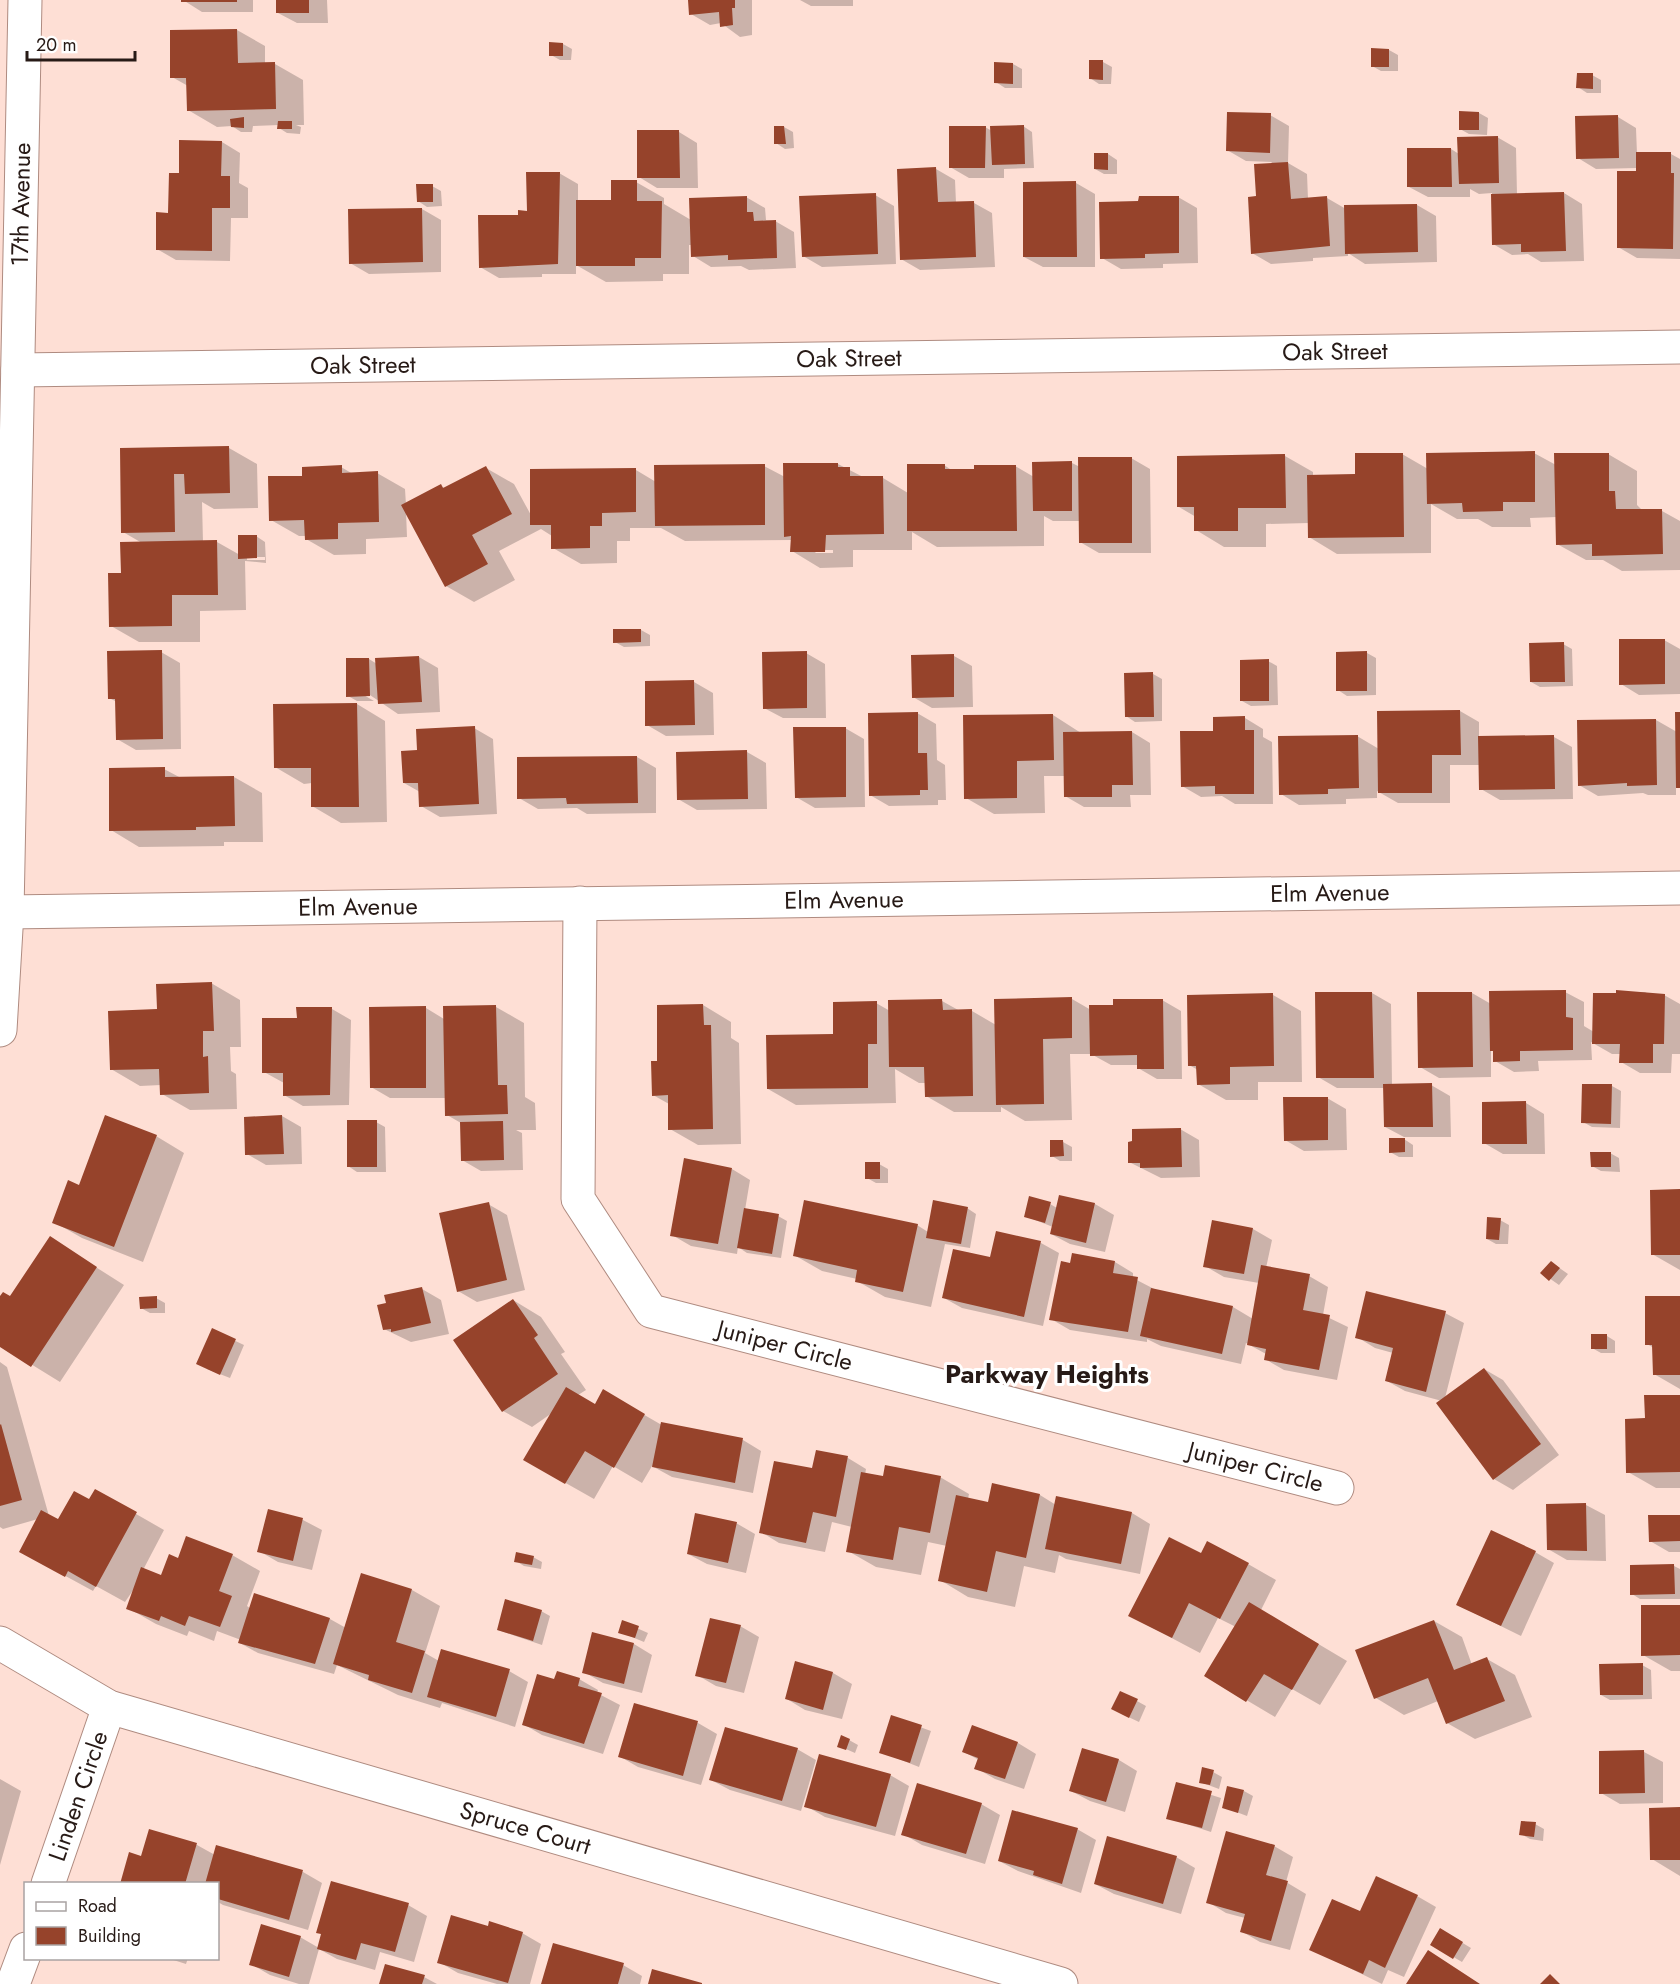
<svg xmlns="http://www.w3.org/2000/svg" width="1680" height="1984" font-family="Jost,sans-serif">
<rect width="100%" height="100%" fill="#fedfd5"/>
<path fill="#0003" fill-rule="evenodd" d="M183,0H253V12H202Z
M278,0H327L328,23H297L278,13Z
M690,0H752V35L740,37L721,23L710,25L691,14Z
M800,0H853V6H811Z
M237,30L265,46V64H275L303,80L304,125H296L301,127L300,134L287,133L279,128V125L253,126L252,132H241L232,126L217,127L188,110V86L172,77Z
M563,44L572,49L571,60H560L551,55Z
M1389,50L1398,55V71H1381L1372,66Z
M1091,62H1103L1112,67L1111,84H1099L1090,78Z
M1013,64L1022,69V88H1005L996,82Z
M1592,75L1601,80V93H1587L1578,87Z
M1461,113H1479L1488,118L1487,135L1469,134L1460,129Z
M1270,115L1289,126L1288,163L1307,174L1308,199L1327,198L1346,209L1417,205L1436,216L1437,262L1365,264L1348,253V256L1313,258V261L1271,264L1252,253L1257,197L1272,162L1246,161L1227,150Z
M1618,117L1636,128L1637,154H1671L1680,159V259L1637,258L1618,247L1637,168L1596,169L1578,158Z
M1023,126L1032,132L1034,168L1004,169V178H969L950,167L985,127L992,131Z
M784,127L793,132L794,148L785,149L776,143Z
M679,132L697,143L698,188H657L639,177Z
M1497,137L1516,148L1517,195L1564,193L1582,204L1584,261L1541,262L1528,254L1512,255L1493,244L1492,193L1479,194L1470,189V197H1428L1409,187L1451,149L1459,154Z
M222,142L240,153L239,183L248,188V218H231L230,261L176,260L157,249L180,174Z
M1108,154L1117,160V174H1104L1095,169Z
M936,169L955,180L956,203H974L992,213L995,267L920,270L901,259Z
M559,173L578,184V201H612L636,182L664,198V204L691,220L746,197L765,208L766,220L775,221L794,232L796,268L749,270L741,266L711,267L693,256L692,245H689V274H663V281L606,282L576,265V274H542V277L499,278L480,267L519,217L528,212Z
M1076,183L1095,194V267H1043L1024,257Z
M432,186L441,191L442,206L427,207L418,201Z
M875,195L894,206L896,264L822,267L803,256Z
M1178,197L1197,208L1198,263L1163,264V268L1121,269L1102,258Z
M422,209L441,220V272L369,274L350,263Z
M229,448L257,464L258,508L214,509L202,502L203,542H217L240,555L256,536L265,542L266,563L245,561L246,610L200,611V642H139L111,626L122,574L142,543L123,532L121,450ZM247,557H265V560H247Z
M1534,453L1556,465L1608,454L1637,471V505L1643,511H1662L1680,521V570L1622,571L1603,560H1586L1557,544V517L1530,518L1531,527H1492L1478,519H1457L1431,504V553L1337,554L1309,537V523L1266,524V547H1224L1196,530V517L1179,507L1178,457L1285,456L1313,472V476H1356L1402,454L1428,469Z
M1131,458L1150,469L1151,553H1099L1080,542V521H1053L1044,516V546L937,547L912,532V550H853V567L820,568L792,551V540L685,541L661,528H630V541H617V563L581,564L553,548L552,536L541,529L499,551L515,580L474,602L446,586L406,511L407,537L366,539V554L334,555L306,539V536H299L271,520L304,477L341,467L353,474L377,473L405,489L406,505L441,486L446,489L486,468L514,484L532,517L636,470L656,482L764,466L785,477L838,464L865,478H883L908,493L944,465L953,471L1015,466L1034,477L1072,463L1080,467ZM813,550H833V553H816Z
M641,630L650,635V646L624,647L615,642Z
M1664,640L1680,649V694L1639,695L1621,684Z
M1563,644L1572,649L1573,686L1540,687L1531,682Z
M161,652L180,663L181,749L136,750L117,739V702L109,698Z
M806,653L825,664L826,718H783L764,708Z
M1367,653L1376,658V695L1347,696L1338,690Z
M954,656L972,666L973,707L932,708L913,697Z
M419,657L438,668L440,712L398,714L364,691L362,694L374,701H357L348,696L369,659L377,664Z
M1268,661L1277,666L1278,705L1251,706L1242,701Z
M1153,674L1162,679V721L1135,722L1126,716Z
M694,682L713,693L714,735L666,736L647,725L646,683Z
M357,704L385,721L387,822L341,823L312,806V783L304,784L275,767Z
M1460,711L1479,722V737H1554L1572,747L1573,799L1500,800L1481,789L1480,765H1450V803H1398L1377,791V798L1346,799V804L1299,805L1281,794L1357,736L1379,749Z
M917,713L936,724L937,760L945,765L946,800H938V805L889,806L870,795Z
M1680,714V788L1676,786V795H1648L1643,793L1598,796L1579,785L1656,720L1677,732Z
M1053,715L1081,733L1132,732L1150,743L1151,795H1130L1131,807H1084L1065,796V776H1044L1045,813L994,814L966,798Z
M1245,718L1263,729V737L1272,742L1273,804H1235L1222,796L1201,797L1182,786L1215,732Z
M474,728L493,739L497,814L440,817L421,806L420,792L404,783Z
M845,728L864,739L865,807L815,808L796,797Z
M747,752L766,763L767,809L697,810L678,799L677,753Z
M637,757L656,768V813L587,814L577,808L538,809L519,798Z
M164,769L181,778L234,777L262,793L263,842H224V846L139,847L111,830Z
M211,983L240,1000L241,1047H230L231,1071L236,1074L237,1109L190,1110L162,1094L161,1085L140,1086L111,1069L159,1011Z
M1565,992L1584,1002V1026L1594,1032V994L1645,992L1650,995H1664L1680,1004V1054H1672L1671,1073H1640L1621,1062V1054H1612L1591,1042L1592,1060L1538,1061L1539,1071L1514,1072L1495,1061V1052L1491,1050V1077L1439,1078L1420,1067L1472,993L1491,1004Z
M1372,993L1391,1004L1392,1085H1431L1450,1096L1451,1137H1404L1385,1127V1088H1337L1318,1077Z
M1273,995L1301,1011L1302,1082H1258V1100H1226L1198,1084V1070L1189,1065Z
M1072,999L1091,1010L1162,1000L1181,1011L1182,1079H1157L1138,1068V1065H1111L1091,1054H1070L1072,1120L1025,1121L1001,1107V1112H954L926,1096V1083H919L895,1069L896,1103L796,1105L768,1089L876,1003L890,1011L942,1001L960,1011H972L996,1025Z
M703,1005L731,1022V1038L739,1043L741,1144L698,1145L670,1129L669,1104L653,1095L659,1062Z
M496,1007L524,1023L525,1097L535,1103L536,1130H516L522,1133L523,1170L481,1171L462,1160L461,1123L447,1115L446,1098H390L371,1087L426,1008L444,1019Z
M332,1009L351,1020L349,1105L303,1106L284,1095V1083L264,1072L298,1020Z
M1612,1086L1621,1091L1620,1128L1592,1127L1583,1122Z
M1327,1098L1346,1109L1347,1150L1304,1151L1285,1140Z
M1526,1103L1544,1114L1545,1154H1503L1484,1143Z
M282,1116L301,1127L302,1164L266,1165L247,1154Z
M376,1122L385,1127L386,1172H357L348,1166Z
M1180,1129L1199,1140L1200,1177L1161,1178L1129,1162Z
M156,1136L184,1153L143,1262L82,1238L54,1222L80,1187Z
M1404,1139L1413,1145V1157H1399L1390,1152Z
M1063,1142L1072,1147V1161H1060L1052,1156Z
M1610,1153L1619,1158L1620,1172L1601,1171L1592,1166Z
M879,1164L888,1169V1183H876L867,1178Z
M732,1169L750,1180L745,1210L778,1216L787,1221L781,1258L747,1253L738,1247L737,1254L691,1246L672,1235Z
M1680,1191V1270L1652,1254Z
M1060,1196L1095,1204L1114,1215L1105,1252L1070,1244L1051,1234L1053,1227L1025,1216L1050,1204L1057,1208Z
M488,1204L507,1215L525,1290L477,1302L458,1291Z
M967,1208L976,1214L970,1248L945,1244L931,1307L885,1297L857,1281V1279L822,1271L794,1255L917,1225L928,1232Z
M1500,1220L1509,1225L1508,1244H1496L1487,1239Z
M1213,1221L1253,1229L1272,1240L1266,1268L1309,1276L1328,1287L1323,1315L1348,1327L1337,1380L1284,1370L1265,1359L1266,1354L1246,1343L1241,1364L1161,1346L1147,1339V1342L1070,1330L1051,1319L1072,1265L1115,1262L1133,1273V1278L1156,1290L1233,1307L1253,1319L1259,1283L1224,1277L1205,1266Z
M997,1232L1041,1243L1059,1253L1043,1326L962,1308L944,1298L991,1259Z
M50,1238L124,1285L60,1382L0,1345V1299L11,1298Z
M1551,1262L1568,1274L1559,1285L1542,1273Z
M422,1289L441,1300L449,1334L411,1342L384,1329L387,1304Z
M1680,1297V1389L1654,1374V1348L1647,1344Z
M156,1298L165,1303V1313H150L141,1308Z
M513,1300L541,1317L565,1352L561,1354L586,1390L578,1395L595,1406L603,1391L660,1424L743,1440L761,1451L753,1493L672,1477L652,1466L642,1483L613,1466L594,1499L525,1460L552,1413L532,1427L503,1411Z
M1445,1313L1464,1323L1445,1398L1484,1369L1503,1380L1559,1455L1513,1490L1494,1479L1442,1401L1405,1391L1387,1381L1393,1353L1375,1348L1357,1337Z
M212,1330L244,1345L230,1378L207,1369Z
M1607,1336L1615,1341V1353H1601L1592,1348Z
M0,1362L7,1367L49,1516L59,1521L90,1501L96,1491L164,1530L143,1570L162,1577L179,1560L232,1555L260,1571L247,1606L251,1609L255,1594L330,1619L346,1628L412,1590L440,1606L425,1653L439,1661L509,1671L528,1682L515,1727L442,1703L440,1708L398,1695L337,1665L334,1674L258,1653L240,1643L241,1640L217,1631L214,1641L189,1631L187,1636L156,1624L128,1608L136,1586L125,1602L96,1586L93,1591L49,1567L38,1519L3,1529L0,1527Z
M1680,1396V1488H1656L1628,1472L1646,1420Z
M817,1452L848,1458L866,1469L865,1475L884,1478L940,1477L969,1494L968,1499L989,1503L993,1485L1040,1495L1056,1505L1132,1513L1150,1524L1140,1574L1066,1559L1059,1555L1055,1573L1024,1566L1015,1607L968,1597L940,1580L947,1546L928,1542L921,1575L876,1567L848,1551L852,1527L832,1522L825,1552L779,1543L761,1532L813,1470Z
M1547,1505H1586L1605,1515L1606,1561L1567,1560L1548,1549Z
M269,1511L303,1520L322,1530L312,1570L278,1562L259,1551Z
M1680,1516V1552H1669L1650,1541Z
M736,1523L755,1534L746,1573L707,1564L688,1554Z
M1535,1552L1554,1563L1521,1636L1458,1605Z
M1202,1555L1248,1564L1276,1580L1261,1610L1347,1661L1320,1705L1292,1689L1275,1717L1206,1676L1236,1627L1218,1618L1200,1653L1130,1616Z
M533,1557L542,1562L541,1569L524,1566L516,1561Z
M1674,1566L1680,1569V1599H1640L1632,1594Z
M1680,1606V1671H1671L1643,1655Z
M541,1611L550,1616L542,1645L498,1630Z
M1434,1621L1462,1637L1472,1665L1487,1659L1515,1675L1532,1717L1475,1739L1447,1723L1438,1701L1404,1715L1376,1698L1357,1651Z
M623,1622L648,1633L644,1642L620,1632Z
M740,1626L759,1637L744,1693L716,1686L697,1675Z
M593,1634L634,1644L652,1655L642,1693L603,1683L584,1672Z
M796,1663L833,1673L852,1684L842,1719L805,1710L787,1699Z
M1642,1665L1651,1670L1652,1699L1610,1700L1601,1695Z
M579,1679L598,1690L597,1693L620,1705L603,1754L542,1735L523,1724L555,1681Z
M1137,1701L1146,1706L1139,1722L1122,1714Z
M635,1705L698,1723L717,1734L701,1785L638,1767L619,1756Z
M892,1717L931,1731L919,1767L881,1752Z
M849,1740L858,1745L855,1753L839,1746Z
M1018,1743L1036,1754L1024,1789L995,1779L976,1768L979,1760L964,1752Z
M797,1749L816,1760L801,1811L730,1790L711,1780Z
M1083,1750L1119,1760L1137,1771L1125,1812L1090,1801L1071,1791Z
M1644,1752L1663,1762V1803L1620,1804L1601,1793Z
M1213,1772L1222,1777L1219,1789L1200,1782Z
M890,1775L909,1786L895,1836L825,1817L806,1806Z
M0,1779L21,1791L0,1865Z
M1177,1784L1221,1798L1211,1832L1168,1818Z
M1244,1791L1253,1796L1247,1816L1223,1807Z
M981,1804L1000,1815L985,1864L922,1845L903,1834Z
M1680,1809V1876L1652,1859Z
M1535,1824L1544,1829L1543,1841L1530,1839L1521,1834Z
M1077,1829L1096,1840L1081,1893L1018,1871L999,1861Z
M150,1830L197,1845L215,1855L217,1847L303,1872L322,1883L308,1930L223,1905L218,1902V1884H121L142,1858Z
M1274,1846L1293,1857L1286,1882L1306,1894L1290,1950L1260,1942L1241,1931L1245,1918L1226,1913L1208,1902Z
M1176,1857L1195,1868L1181,1914L1114,1894L1095,1884Z
M1417,1896L1436,1907L1404,1977L1388,1970L1382,1984L1311,1949L1361,1913Z
M408,1905L427,1916L414,1962L380,1952L375,1970L337,1959L319,1949L309,1984H299L270,1975L251,1964L300,1937L319,1948Z
M489,1927L522,1933L541,1944L530,1984H497L458,1973L439,1962Z
M1441,1930L1471,1948L1462,1962L1433,1945Z
M167,1958H188L186,1964Z
M623,1965L642,1976L640,1984H543Z
M424,1977L437,1984H380Z"/>
<path fill="#96432b" d="M181,0H237V2H181Z
M276,0H309V13H276Z
M688,0H735V8H732L733,25L720,27L719,12L689,15Z
M237,29L238,63L275,62L276,109L187,111L186,78H170V30Z
M549,42L563,43V56H549Z
M1371,48L1389,49V67H1371Z
M1089,60H1103V80L1089,79Z
M994,62L1013,63V84L994,83Z
M1577,73H1593V89L1576,88Z
M1459,111L1479,112V130H1459Z
M1227,112L1271,113L1270,153L1226,151Z
M1618,115L1619,158L1576,159L1575,116Z
M244,117V128L231,127L230,119Z
M278,121H292V129H277Z
M1024,125L1025,164L992,165L990,126Z
M774,126H784L786,144H774Z
M949,126H986L985,168H949Z
M637,130H679L680,178H637Z
M1498,136L1499,183L1459,184L1457,137Z
M179,140L222,141L221,176H230V208H212V251L156,250V212L168,213L169,173H179Z
M1407,148H1451L1452,187H1407Z
M1636,152H1671V173H1674L1673,249L1617,248V171H1636Z
M1094,153H1108V170L1094,169Z
M1288,162L1291,199L1327,196L1330,246L1251,254L1248,197L1256,196L1254,164Z
M936,167L938,202L974,201L976,257L900,260L897,169Z
M526,172H560L558,264L479,268L478,215H518V210L527,211Z
M611,180H637V201H662L661,258H635V266H576V200H611Z
M1076,181L1077,257H1023V182Z
M416,184H433V202H417Z
M1564,192L1566,251L1521,252V244L1492,245L1491,194Z
M876,193L878,254L802,257L799,196Z
M747,196V212H753L754,221L776,220L777,258L728,260V255L691,257L689,198Z
M1139,196H1179V253L1145,254V258L1100,259L1099,202L1138,201Z
M1417,204L1418,252L1345,254L1344,205Z
M422,208L423,262L349,264L348,209Z
M229,446L230,493L185,494L184,474H174L175,532L121,533L120,448Z
M1535,451V502H1503V511L1463,512L1462,503L1427,504L1426,453Z
M1355,453H1403L1404,537L1308,538L1307,475L1355,474Z
M1554,453H1609V491H1615L1616,509H1662L1663,554L1592,556V544L1556,545Z
M1285,454L1286,508H1238V531H1194V507H1177V456Z
M1078,457H1132V543H1079Z
M1072,461V511H1033L1032,462Z
M783,463H838V467H850V476H883L884,534L826,535L825,552H790L791,536L784,537Z
M765,464V525L655,526L654,465Z
M907,464H945V469H974V465H1016L1017,531H907Z
M342,465V473L378,471L379,522L338,523V539L305,540L304,520L269,521L268,476H302V467Z
M486,466L512,514L472,535L488,564L445,587L401,505L441,484L443,488Z
M636,468V512L602,513V526H590V548L551,549V525H530V469Z
M238,535H257V558L238,559Z
M217,540L218,595H172V626L109,627L108,573H121L120,542Z
M613,629H641V642L613,643Z
M1619,639H1665V684L1619,685Z
M1564,642L1565,682H1530L1529,643Z
M162,650L163,739L116,740L115,699H108L107,651Z
M807,651V708L763,709L762,652Z
M1367,651V691H1336V652Z
M954,654V697L912,698L911,655Z
M419,656L422,702L378,704L375,658Z
M346,658H369L370,696L346,697Z
M1269,659V701H1240V660Z
M1153,672L1154,717H1125L1124,673Z
M694,680L695,725L645,726V681Z
M357,703L359,807H311V768H274L273,704Z
M1460,710L1461,755H1432V793H1378L1377,711Z
M918,712V753H927L928,790H920V795L869,796L868,713Z
M1675,712H1680V788H1676Z
M1053,714L1054,760L1017,761V798L964,799L963,715Z
M1245,716V730H1254V794H1215V786L1181,787L1180,731H1213V717Z
M1656,719L1657,785L1627,786V783L1578,786L1577,720Z
M475,726L479,804L419,807L418,783H403L401,751L417,750L416,729Z
M793,727H846V797L795,798Z
M1132,731L1133,785H1112V797H1064L1063,732Z
M1358,735L1359,788L1328,789V794L1279,795L1278,736Z
M1554,735L1555,789L1479,790L1478,736Z
M747,750L748,799L677,800L676,752Z
M637,756L638,803L567,804L566,798L517,799V757Z
M165,767V777L234,776L235,826L196,827V830L109,831V768Z
M212,982L214,1031H203V1057L208,1056L209,1093L160,1095L159,1069L110,1070L108,1011L157,1009L156,984Z
M1566,990V1017L1573,1018V1050L1520,1051V1061L1493,1062V1051H1490L1489,991Z
M1616,990L1665,994L1664,1044H1653V1063H1619L1620,1044H1592L1593,993H1616Z
M1315,992H1372L1374,1078H1316Z
M1417,992H1472L1473,1067L1418,1068Z
M1273,993L1274,1066L1230,1067V1084L1197,1085L1196,1066H1188L1187,995Z
M1072,997V1038L1043,1039L1044,1104L996,1105L994,999Z
M942,999L943,1010L972,1009L973,1096L925,1097L924,1067H889L888,1000Z
M1113,999H1163L1164,1069H1137V1055L1090,1056L1089,1005H1113Z
M877,1001V1044H868V1088L767,1089L766,1035L833,1034V1002Z
M703,1004L704,1025H711L713,1129L668,1130V1095L652,1096L651,1061H657V1005Z
M496,1005L498,1085H507L508,1114L445,1116L443,1006Z
M426,1006V1088H370L369,1007Z
M296,1007H332L330,1095L283,1096V1073H262V1018H297Z
M1432,1083L1433,1127H1384L1383,1084Z
M1582,1084H1612L1611,1124L1581,1123Z
M1283,1097H1328V1140L1284,1141Z
M1526,1101L1527,1144H1482V1102Z
M105,1115L157,1135L114,1247L52,1223L68,1180L79,1185Z
M282,1115L284,1154L245,1155L244,1117Z
M347,1120H377V1167H347Z
M503,1121L504,1160L461,1161L460,1122Z
M1181,1128L1182,1167L1140,1168V1163H1128V1142L1132,1141V1129Z
M1389,1138H1405V1152L1389,1153Z
M1050,1140H1063L1064,1156L1050,1157Z
M1590,1152H1611V1167H1591Z
M684,1158L732,1168L718,1244L670,1236Z
M865,1162H880V1179H865Z
M1680,1189V1255H1651L1650,1190Z
M1059,1195L1095,1203L1086,1243L1050,1234Z
M1029,1196L1051,1202L1045,1223L1024,1217Z
M804,1200L918,1224L903,1292L855,1282L857,1270L793,1256Z
M933,1200L968,1207L961,1244L926,1238Z
M489,1202L507,1280L457,1292L439,1213Z
M744,1208L779,1214L772,1254L737,1248Z
M1487,1217L1501,1218L1499,1240L1486,1239Z
M1212,1220L1253,1228L1244,1274L1203,1267Z
M996,1231L1041,1241L1024,1317L942,1298L953,1249L990,1257Z
M50,1236L97,1267L31,1367L0,1347V1296L3,1292L10,1296Z
M1072,1253L1115,1261L1113,1273L1138,1277L1128,1332L1049,1320L1061,1261L1070,1263Z
M1551,1261L1560,1268L1549,1281L1540,1273Z
M1261,1265L1310,1274L1303,1310L1330,1315L1319,1370L1264,1360L1266,1349L1247,1345Z
M422,1287L431,1323L391,1332V1329L383,1330L377,1305L386,1303L384,1295Z
M1151,1288L1233,1306L1222,1354L1140,1336Z
M1366,1291L1446,1311L1426,1392L1385,1381L1393,1348L1355,1338Z
M157,1296V1308L140,1309L139,1297Z
M1645,1296H1680V1375H1653L1652,1345H1645Z
M513,1299L538,1335L534,1338L558,1374L502,1412L453,1340Z
M212,1328L236,1339L220,1375L196,1364Z
M1591,1334H1607V1349H1591Z
M1484,1368L1541,1444L1493,1480L1436,1403Z
M566,1387L595,1404L603,1389L645,1414L614,1468L585,1451L565,1484L523,1460Z
M1644,1395H1680V1472L1626,1473L1625,1419L1645,1418Z
M661,1422L743,1438L735,1483L652,1467Z
M1,1424L22,1500L0,1506V1425Z
M816,1450L848,1456L836,1517L813,1512L806,1543L759,1533L774,1461L812,1468Z
M885,1465L941,1476L930,1533L899,1527L893,1560L846,1552L861,1472L883,1476Z
M992,1483L1040,1494L1026,1558L996,1551L987,1592L938,1581L956,1495L988,1502Z
M95,1489L137,1512L96,1587L68,1571L65,1577L19,1552L41,1510L58,1519L74,1491L89,1499Z
M1056,1496L1132,1512L1121,1564L1045,1549Z
M1586,1503L1587,1551L1547,1550L1546,1504Z
M268,1509L303,1518L293,1561L257,1552Z
M695,1513L737,1522L728,1563L687,1554Z
M1648,1515H1680V1541L1649,1542Z
M1491,1530L1536,1551L1501,1626L1456,1605Z
M186,1536L233,1554L219,1591L232,1596L220,1627L189,1616L185,1626L161,1616L159,1621L126,1609L141,1567L161,1575L169,1554L178,1558Z
M1169,1537L1201,1553L1207,1541L1249,1563L1220,1619L1189,1603L1172,1638L1128,1616Z
M516,1552L534,1556L532,1565L514,1562Z
M1674,1564L1675,1594L1630,1595V1565Z
M361,1573L412,1589L396,1642L425,1651L412,1693L368,1680L369,1675L333,1664Z
M254,1593L330,1618L315,1664L238,1643Z
M505,1599L542,1610L533,1641L497,1630Z
M1249,1602L1319,1644L1292,1690L1264,1674L1246,1702L1204,1676Z
M1641,1605H1680V1655L1641,1656Z
M710,1618L741,1625L726,1683L695,1676Z
M622,1620L639,1626L635,1638L618,1633Z
M1434,1620L1454,1670L1487,1657L1505,1701L1446,1724L1428,1678L1374,1699L1355,1650Z
M592,1632L634,1643L624,1684L582,1673Z
M441,1649L510,1669L496,1717L427,1697Z
M795,1661L833,1672L823,1710L785,1699Z
M1643,1663V1695H1600L1599,1664Z
M557,1671L580,1678L578,1686L602,1693L584,1744L522,1725L537,1674L554,1679Z
M1120,1691L1138,1699L1129,1718L1111,1709Z
M634,1703L698,1721L683,1776L618,1757Z
M891,1715L922,1725L910,1763L879,1753Z
M972,1725L1018,1742L1005,1779L974,1769L978,1758L962,1752Z
M725,1727L798,1748L782,1801L709,1780Z
M841,1735L850,1739L846,1750L837,1747Z
M1082,1748L1119,1759L1106,1802L1069,1791Z
M1644,1750L1645,1793L1599,1794V1751Z
M819,1754L891,1774L876,1827L804,1807Z
M1202,1767L1214,1770L1210,1785L1199,1783Z
M1176,1782L1212,1791L1202,1828L1166,1819Z
M917,1783L982,1803L966,1854L901,1835Z
M1227,1786L1244,1790L1238,1813L1222,1808Z
M1680,1807V1860H1650L1649,1808Z
M1012,1810L1078,1828L1062,1884L1033,1875L1034,1871L998,1861Z
M1521,1821L1536,1822L1534,1837L1519,1835Z
M149,1829L197,1843L185,1884H120L129,1852L141,1856Z
M1226,1831L1275,1845L1266,1875L1288,1881L1271,1941L1240,1932L1245,1914L1206,1903Z
M1107,1836L1177,1856L1163,1904L1094,1884Z
M216,1845L303,1870L289,1920L218,1899V1884H205Z
M1376,1876L1418,1895L1385,1968L1369,1960L1363,1974L1309,1950L1332,1899L1360,1911Z
M331,1881L409,1903L395,1952L361,1943L356,1960L317,1949L321,1934L316,1933Z
M451,1915L488,1926L489,1921L523,1932L508,1983L437,1963Z
M261,1924L301,1936L289,1977L249,1965Z
M1440,1928L1463,1942L1453,1959L1430,1945Z
M553,1943L624,1963L618,1984H541Z
M1428,1950L1480,1984H1406Z
M385,1964L425,1975L422,1984H379Z
M652,1969L702,1983V1984H648Z
M1550,1974L1560,1984H1540Z"/>
<g fill="none" stroke-linecap="round" stroke-linejoin="round">
<defs>
<g id="street">
<path id="s1" d="M18,370L1680,347"/>
<path id="s2" d="M580,903L578,1199L651,1311L1337,1488"/>
<path id="s3" d="M7,912L1680,888"/>
<path id="s4" d="M0,1030L7,912L25,0"/>
<path id="s5" d="M0,1643L109,1707L1061,1984"/>
<path id="s6" d="M48,1884L109,1707"/>
<path d="M13,1984L26,1949"/>
</g>
</defs>
<use href="#street" stroke="#af8b80" stroke-width="35"/>
<use href="#street" stroke="#fff" stroke-width="33"/>
</g>
<g text-anchor="middle" stroke-width="6" stroke-linejoin="round" paint-order="stroke">
<g font-size="24" fill="#271a16" stroke="#fff">
<text dy="8" stroke="none"><textPath href="#s4" startOffset="826">17th Avenue</textPath></text>
<text dy="8" stroke="none"><textPath href="#s1" startOffset="1317">Oak Street</textPath></text>
<text dy="8" stroke="none"><textPath href="#s1" startOffset="831">Oak Street</textPath></text>
<text dy="8" stroke="none"><textPath href="#s1" startOffset="345">Oak Street</textPath></text>
<text dy="8" stroke="none"><textPath href="#s3" startOffset="1323">Elm Avenue</textPath></text>
<text dy="8" stroke="none"><textPath href="#s3" startOffset="837">Elm Avenue</textPath></text>
<text dy="8" stroke="none"><textPath href="#s3" startOffset="351">Elm Avenue</textPath></text>
<text dy="8" stroke="none"><textPath href="#s2" startOffset="568">Juniper Circle</textPath></text>
<text dy="8" stroke="none"><textPath href="#s2" startOffset="1054">Juniper Circle</textPath></text>
<text dy="8" stroke="none"><textPath href="#s6" startOffset="93">Linden Circle</textPath></text>
<text dy="8" stroke="none"><textPath href="#s5" startOffset="560">Spruce Court</textPath></text>
</g>
<g font-size="26" font-weight="bold" fill="#271a16" stroke="#fff">
<text x="1047" y="1383">Parkway Heights</text>
</g>
</g>
<rect x="24" y="1882" width="195" height="78" fill="#ffffff" stroke="#a9a3a2" stroke-width="1.5"/>
<rect x="36" y="1902" width="30" height="9" fill="#ffffff" stroke="#a9a3a2" stroke-width="1.5"/>
<text x="78" y="1912" font-size="18" fill="#271a16">Road</text>
<rect x="36" y="1927" width="30" height="18" fill="#96432b" stroke="#a9a3a2" stroke-width="1.5"/>
<text x="78" y="1942" font-size="18" fill="#271a16">Building</text>
<path d="M27 51v9h108v-9" fill="none" stroke="#271a16" stroke-width="3"/>
<text x="36" y="51" font-size="18" fill="#271a16" stroke="#ffffff" stroke-width="4.5" paint-order="stroke">20 m</text>
</svg>
